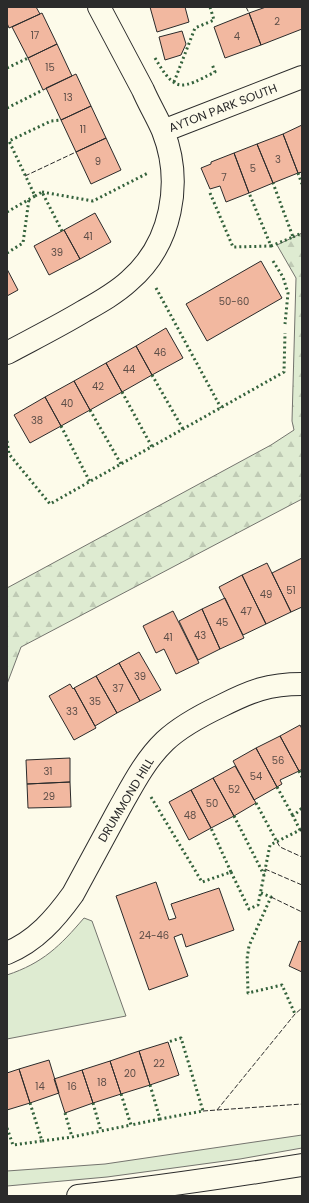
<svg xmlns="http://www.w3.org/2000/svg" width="309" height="1203" font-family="Poppins,sans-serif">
<defs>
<pattern id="forest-firs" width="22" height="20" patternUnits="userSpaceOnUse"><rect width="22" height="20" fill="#deebd1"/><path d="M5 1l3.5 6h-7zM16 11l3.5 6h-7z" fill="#bfcab4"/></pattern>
</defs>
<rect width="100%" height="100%" fill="#fdfbea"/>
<path fill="#deebd1" stroke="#74746e" d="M84,918L92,921L126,1016L7,1039V975C43,963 60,946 84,918Z
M302,1135V1148L240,1159L107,1177L7,1186V1171L105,1164Z"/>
<path fill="url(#forest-firs)" stroke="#74746e" d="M302,233V499L21,647L7,684V588L271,445L294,430L292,421L296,278L277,245Z"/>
<path fill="#f2b8a0" stroke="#2b2b2b" d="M7,7H36L40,14L9,28L7,23Z
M150,7H185L189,22L157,32Z
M266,7H302V29L261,45L249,13Z
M42,13L57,44L28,58L12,27Z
M249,13L261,45L225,58L214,27Z
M182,31L186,44L181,55L165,60L159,37Z
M57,44L72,76L43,90L28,58Z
M76,74L91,106L61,120L46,88Z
M91,106L106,138L76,152L61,120Z
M302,125V172L298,173L283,134Z
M283,134L298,173L273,183L257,144Z
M106,138L121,170L91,184L76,152Z
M257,144L273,183L249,193L234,153Z
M234,153L249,193L226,202L220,186L210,189L201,168L211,164V162Z
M95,213L111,242L80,259L64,230Z
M64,230L80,259L49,275L34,246Z
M261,261L282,298L207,341L186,304Z
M7,269L18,290L7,296Z
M166,328L183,358L152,375L136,346Z
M136,346L152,375L122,392L106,363Z
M106,363L122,392L90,410L74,381Z
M74,381L90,410L61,426L45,397Z
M45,397L61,426L30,443L14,415Z
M302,558V607L291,612L272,573Z
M267,563L291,612L266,624L242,575Z
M242,575L266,624L243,635L219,587Z
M225,598L244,638L220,649L202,609Z
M202,609L220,649L198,660L179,621Z
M173,611L199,663L176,674L164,649L156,653L143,626Z
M139,652L161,690L140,701L119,663Z
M119,663L140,701L117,713L96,676Z
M96,676L117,713L95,726L74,688Z
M70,684L73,689L74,688L96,728L74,740L49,696Z
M300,725L302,729V769L299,771L280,736Z
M280,736L299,771L280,780L282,784L277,787L256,748Z
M256,748L277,787L254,800L233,761Z
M70,758V782L27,784L26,760Z
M235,766L256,803L234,816L213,778Z
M213,778L234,816L211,828L191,790Z
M70,782L71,807L28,808L27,784Z
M191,790L211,828L189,840L169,802Z
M156,882L169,920L176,918L171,904L219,888L234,930L186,947L182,934L174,937L188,976L149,990L116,896Z
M299,941L302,942V972L289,966Z
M168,1042L179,1075L150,1085L139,1051Z
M139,1051L150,1085L121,1094L110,1061Z
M49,1060L59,1093L30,1103L19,1069Z
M110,1061L121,1094L93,1103L82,1070Z
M19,1069L30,1103L7,1110V1073Z
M82,1070L93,1103L65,1113L54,1079Z"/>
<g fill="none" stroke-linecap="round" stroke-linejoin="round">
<defs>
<path id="minor" d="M163,131L302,77
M7,353C33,339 59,326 84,311C100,302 116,293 129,281C172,244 183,182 163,131C157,117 149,104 143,90C128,62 114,35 99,7
M7,953C36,941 55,919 73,894C88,866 104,837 119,809C132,786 145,760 165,741C181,726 202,715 221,706C251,691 268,684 302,684"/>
<path id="tertiary" d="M78,1196C153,1188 227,1177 302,1165"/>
</defs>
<use href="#minor" stroke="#2b2b2b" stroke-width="24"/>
<use href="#tertiary" stroke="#2b2b2b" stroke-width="24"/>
<use href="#minor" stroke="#fdfbea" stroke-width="22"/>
<use href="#tertiary" stroke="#fdfbea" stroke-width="22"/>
<path stroke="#34623c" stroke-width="3" stroke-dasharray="2 3" stroke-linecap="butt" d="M155,58C176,94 181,89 215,72L212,64
M7,68L28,58
M174,82L195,28L214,20L210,7
M7,108L43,90
M298,173L302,184
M42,192L93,201L148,173
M210,193L233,247L271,246L249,193
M35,196L42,192L62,231
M7,212L35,196L9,141L51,121L61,120
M293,237L302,233
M271,246L293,237L273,183
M7,253L23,243L29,199
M273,261L283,277L288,293L285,324
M156,288L221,408
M152,375L183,429
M122,392L152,447
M90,410L121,464
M61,426L90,482
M7,441L9,454L50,504L284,372L285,333
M299,771L302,777
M277,787L293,816
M151,797L202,882L231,872L211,828
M256,803L277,842
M234,816L264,875
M300,830L293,816L302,808
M231,872L249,909L258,905L270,845L302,829
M261,893L271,897L249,946L247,959L248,993L282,985L295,1014
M150,1085L160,1119L203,1111L181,1038L168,1042
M121,1094L131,1125L160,1119
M30,1103L42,1141L72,1137
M93,1103L101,1131L131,1125
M65,1113L72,1137L101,1131
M7,1128L13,1145L42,1141"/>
<path stroke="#2b2b2b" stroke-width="1" stroke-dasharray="5 2" stroke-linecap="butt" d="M246,7L249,13
M25,176L76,152
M300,830H302
M277,842L280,847L302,857
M265,869L302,885
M271,897L302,912
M217,1110L295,1014L302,1008
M203,1111L302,1104"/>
</g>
<g text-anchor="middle" stroke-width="3" stroke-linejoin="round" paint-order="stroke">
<g font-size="10" fill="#5d4e48">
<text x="277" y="25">2</text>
<text x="35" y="39">17</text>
<text x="237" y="40">4</text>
<text x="50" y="71">15</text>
<text x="68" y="101">13</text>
<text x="83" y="133">11</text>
<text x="278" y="163">3</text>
<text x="98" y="165">9</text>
<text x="253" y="172">5</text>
<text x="224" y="181">7</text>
<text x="88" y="240">41</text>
<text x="57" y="256">39</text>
<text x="234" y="305">50-60</text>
<text x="160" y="356">46</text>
<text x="129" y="373">44</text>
<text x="98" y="390">42</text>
<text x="67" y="407">40</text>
<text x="37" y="424">38</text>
<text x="291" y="594">51</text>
<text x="266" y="598">49</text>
<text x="246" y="615">47</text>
<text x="222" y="626">45</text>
<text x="200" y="639">43</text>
<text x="168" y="641">41</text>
<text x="140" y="680">39</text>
<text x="118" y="692">37</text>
<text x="95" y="705">35</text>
<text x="72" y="715">33</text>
<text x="278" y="764">56</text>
<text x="48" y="775">31</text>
<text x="256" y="780">54</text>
<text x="234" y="793">52</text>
<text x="49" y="800">29</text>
<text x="212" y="807">50</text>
<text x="190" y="819">48</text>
<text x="154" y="939">24-46</text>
<text x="159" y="1067">22</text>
<text x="130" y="1077">20</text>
<text x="102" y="1086">18</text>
<text x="40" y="1090">14</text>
<text x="72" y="1090">16</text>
</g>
<g font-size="12" fill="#2b2b2b" stroke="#fdfbea">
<text transform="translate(223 108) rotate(-21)" y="4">AYTON PARK SOUTH</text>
<text transform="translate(126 800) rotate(-59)" y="4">DRUMMOND HILL</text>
</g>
</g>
<rect width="309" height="1203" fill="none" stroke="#2b2b2b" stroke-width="16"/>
</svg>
